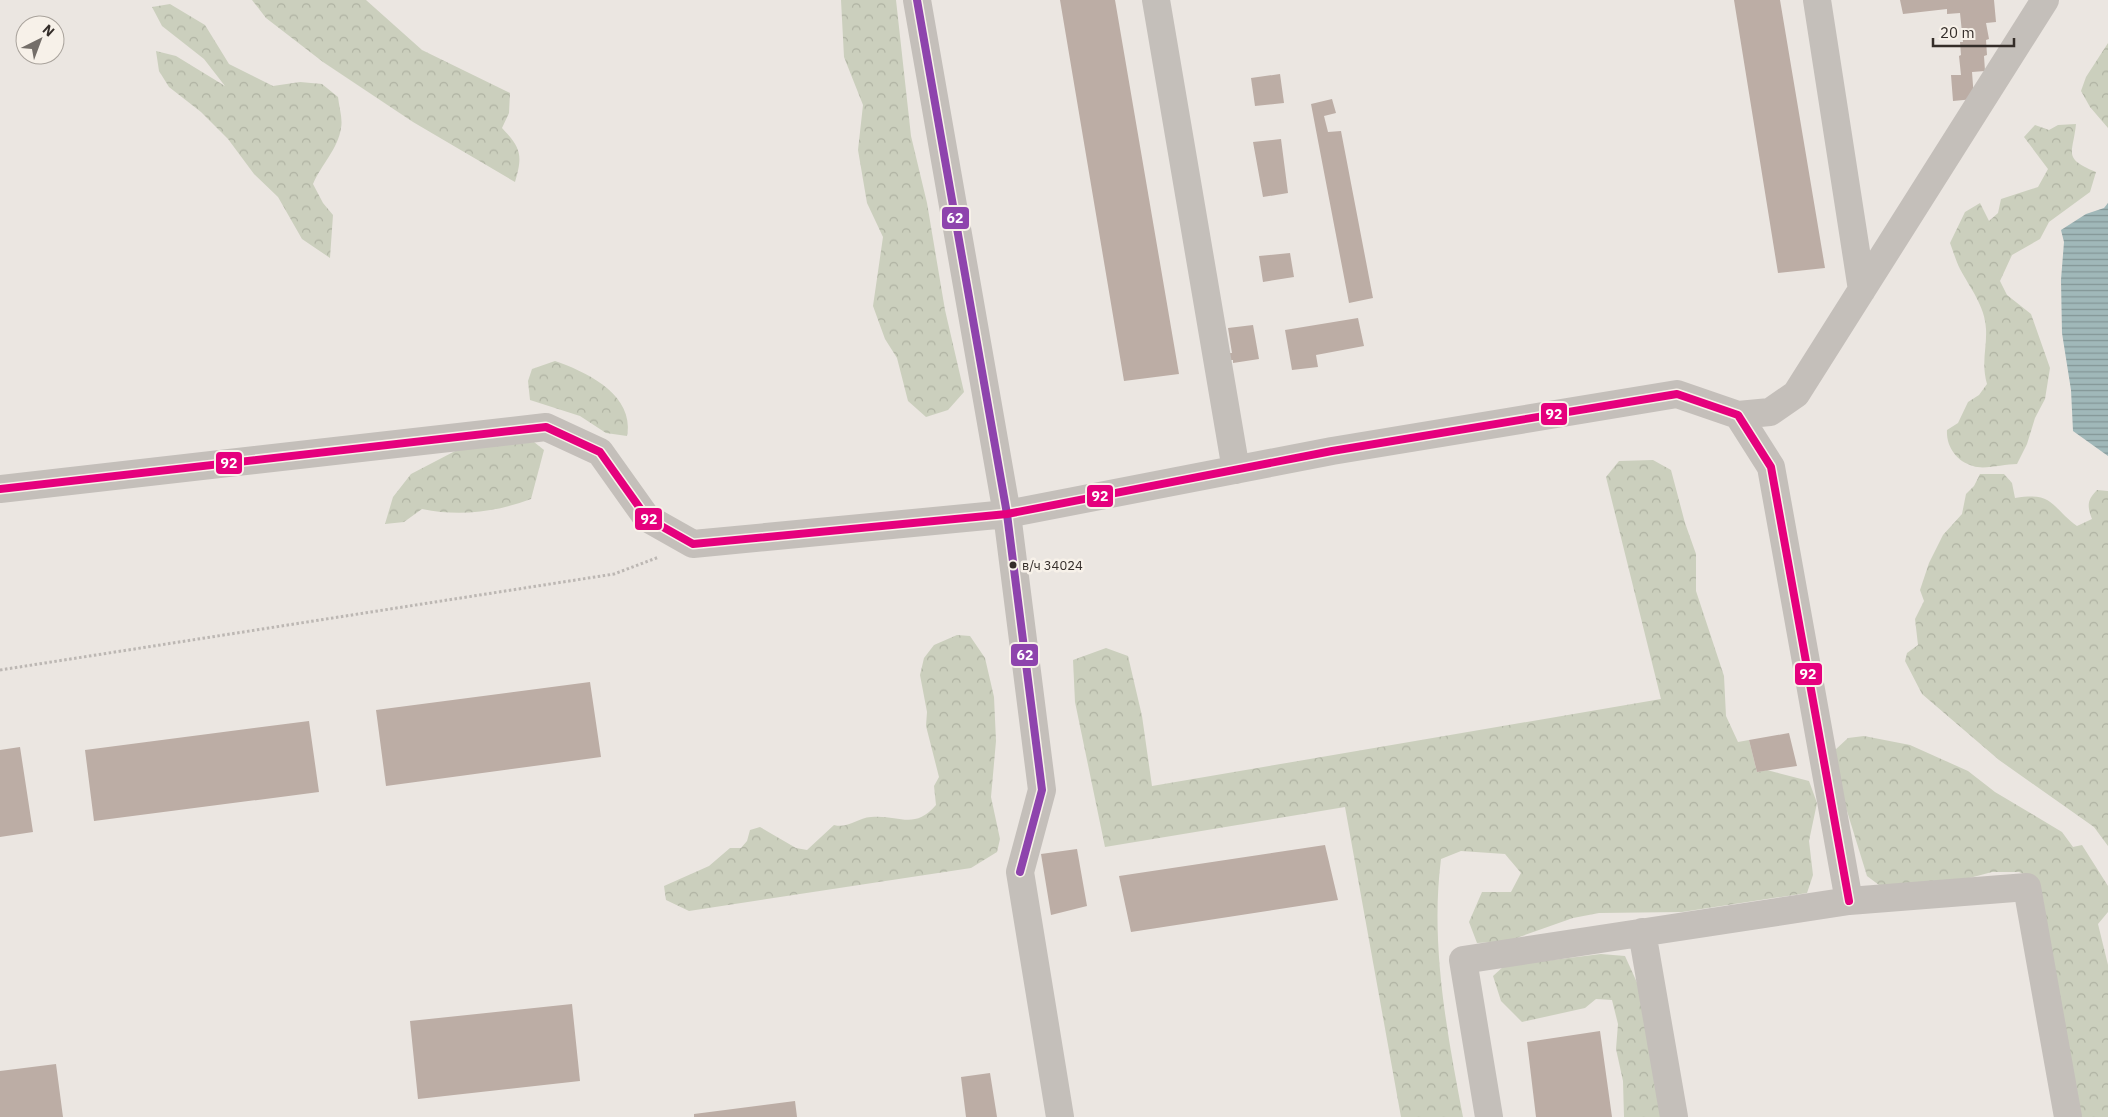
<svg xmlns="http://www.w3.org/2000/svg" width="2108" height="1117" font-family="'IBM Plex Sans',sans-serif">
<defs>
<pattern id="forest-crowns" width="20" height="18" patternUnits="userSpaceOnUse" patternTransform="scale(1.25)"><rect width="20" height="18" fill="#cbcfbd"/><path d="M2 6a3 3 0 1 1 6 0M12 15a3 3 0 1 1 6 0" fill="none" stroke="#afb2a2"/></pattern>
<pattern id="water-rules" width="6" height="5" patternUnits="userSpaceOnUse" patternTransform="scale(1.25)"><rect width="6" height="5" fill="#a0b8b9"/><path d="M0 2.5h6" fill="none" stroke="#839696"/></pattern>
</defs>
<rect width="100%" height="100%" fill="#ebe6e1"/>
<path fill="url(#forest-crowns)" d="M252,0H366L422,50L510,93L509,113L502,128C521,148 523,155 515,182L413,122L323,62L266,18Z
M841,0H896L911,136L927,203L945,310L964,392L948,410L926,417L908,401L897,358L885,339L873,306L883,237L867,203L858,150L863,105L844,57Z
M170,4L205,25L229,64L273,86L300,82L322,84L338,97C339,107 343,119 341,128C338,149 321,165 313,184L323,203L333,215L330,258L302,239L278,197L254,174L228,139L201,112L169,87L159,71L156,51L176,56L225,86L204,59L162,26L152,7Z
M2108,43V128L2090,107L2081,91L2086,77Z
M2076,124C2073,154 2062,158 2096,172L2090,192L2049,222L2040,239L2012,255L2000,281L2007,295L2031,314L2050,368L2045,399L2035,418L2027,444L2017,464C2004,464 1984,470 1973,466C1956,461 1946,446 1947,430L1958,423L1968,402L1979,395L1987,384C1981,362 1987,349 1986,329C1985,306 1970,288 1960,269C1956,261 1953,251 1950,243L1965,212L1980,203L1989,221L1998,213L2001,199L2038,187L2048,169L2024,137L2035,125L2049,130L2058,125Z
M555,361C587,372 635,395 627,436L606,433L580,416L530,400L528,381L532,369Z
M534,442L544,450L531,499C495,512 461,517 422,509L404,522L385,524L393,497L411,474L459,449Z
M1653,460L1671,470L1685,523L1696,554V591L1724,676L1726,716L1738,742L1749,740L1757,772L1767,770L1809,781L1817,803L1809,841L1813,875L1807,893L1682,912L1599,913L1573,918L1508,941L1477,943L1469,922L1482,892H1511L1521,873L1505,854L1461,851L1441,859C1430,944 1447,1033 1463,1117H1401L1345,807L1105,847L1075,702L1073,660L1106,648L1128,656L1142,716L1152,786L1661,699L1606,477L1619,461Z
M1980,474H2004L2012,483L2015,498C2054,492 2049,505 2077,526L2092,519C2087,506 2087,500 2097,490L2108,491V846L2094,827L1999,760L1922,694L1905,661L1907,653L1918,645L1915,619L1924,601L1920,590L1929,563L1943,535L1962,514L1966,494L1974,486Z
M957,635L970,636L985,658L994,697L996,741L991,797L1000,839L997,852L971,868L689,911L666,900L664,886L709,866L730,848H741L747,841L750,830L760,827L796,848L807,850L834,825C848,829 857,818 871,817C898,814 914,831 936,805L934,786L939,777L926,726L927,712L920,675L924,658L934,645Z
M1864,736L1910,745L1968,771L1995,792L2062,832L2073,847L2082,845L2108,886V912L2098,924L2108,965V1117H2081L2046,931L2043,899L2034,879L2019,872H1992L1962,880L1883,888L1867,876L1835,772V750L1848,738Z
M1601,954L1625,956L1644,998L1661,1117H1624L1623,1081L1616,1049L1618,1024L1612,1000L1596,999L1585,1008L1522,1022L1501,1001L1493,976L1504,966Z"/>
<path fill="url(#water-rules)" d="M2108,203V456L2073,431L2071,390L2062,333L2061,280L2064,242L2061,230L2086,214L2104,208Z"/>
<path fill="#bcada5" d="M1060,0H1115L1179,374L1124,381Z
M1734,0H1780L1825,268L1778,273Z
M1900,0H1994L1996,22L1986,23L1989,39L1986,40L1987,55L1984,56L1985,71L1972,72L1974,99L1953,101L1951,75H1961L1959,56L1961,55L1960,42H1963L1960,13L1947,14V9L1903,14Z
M1280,74L1284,103L1255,106L1251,78Z
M1332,99L1336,113L1324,116L1328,132L1341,131L1373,298L1349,303L1311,104Z
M1281,139L1288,193L1263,197L1253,142Z
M1290,253L1294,277L1263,282L1259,256Z
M1358,318L1364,346L1316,355L1318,367L1292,370L1285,330Z
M1253,325L1259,359L1233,363V360H1227L1226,353H1232L1228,328Z
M590,682L601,757L386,786L376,710Z
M309,721L319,792L94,821L85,750Z
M1789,733L1797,766L1757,772L1749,740Z
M20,747L33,832L0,837V750Z
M1325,845L1338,900L1131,932L1119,876Z
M1077,849L1087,906L1051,915L1041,854Z
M572,1004L580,1081L418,1099L410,1021Z
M1600,1031L1612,1117H1536L1527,1042Z
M56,1064L63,1117H0V1071Z
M990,1073L997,1117H966L961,1077Z
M795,1101L797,1117H694V1114Z"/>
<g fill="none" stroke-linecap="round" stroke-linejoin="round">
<path stroke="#bcb7b3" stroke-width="3" stroke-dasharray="2.5 2.5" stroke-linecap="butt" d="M0,670L614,574L659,557"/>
<path stroke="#c4bfba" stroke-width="28" d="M917,0L1007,514L1042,790L1020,872L1060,1117
M1156,0L1236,470
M1817,0L1862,290
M1738,415L1770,412L1796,394L2045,0
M0,489L546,427L600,452L647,518L693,544L1007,514L1332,451L1677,394L1738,415L1771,467L1849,901
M1642,932L1674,1117
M1489,1117L1463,960L1849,901L2027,887L2068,1117"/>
<defs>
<path id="bus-1" d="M917,0L1007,514L1042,790L1020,872"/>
<path id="bus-2" d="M0,489L546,427L600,452L647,518L693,544L1007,514L1332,451L1677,394L1738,415L1771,467L1849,901"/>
</defs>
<use href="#bus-1" stroke="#f7f1e9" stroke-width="11"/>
<use href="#bus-2" stroke="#f7f1e9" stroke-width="11"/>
<use href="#bus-1" stroke="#8e44ad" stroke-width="8"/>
<use href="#bus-2" stroke="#e5007d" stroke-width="8"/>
</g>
<circle fill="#342d29" stroke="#f7f1e9" stroke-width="2" cx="1013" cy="565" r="4.5"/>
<g text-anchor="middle" stroke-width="5" stroke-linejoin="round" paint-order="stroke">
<g font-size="13" fill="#342d29" stroke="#f7f1e9" text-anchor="start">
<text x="1022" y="570">в/ч 34024</text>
</g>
</g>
<g stroke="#f7f1e9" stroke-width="2">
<rect x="941" y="206" width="29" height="24" rx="5" fill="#8e44ad"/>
<rect x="1540" y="402" width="28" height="24" rx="5" fill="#e5007d"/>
<rect x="215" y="451" width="28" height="24" rx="5" fill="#e5007d"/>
<rect x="1086" y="484" width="28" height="24" rx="5" fill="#e5007d"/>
<rect x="634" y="507" width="29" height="24" rx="5" fill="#e5007d"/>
<rect x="1010" y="643" width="29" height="24" rx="5" fill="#8e44ad"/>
<rect x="1794" y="662" width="29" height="24" rx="5" fill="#e5007d"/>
</g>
<g font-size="14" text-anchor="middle" font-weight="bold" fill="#fff">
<text x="955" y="223">62</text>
<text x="1554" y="419">92</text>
<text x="229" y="468">92</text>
<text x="1100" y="501">92</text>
<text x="649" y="524">92</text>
<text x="1025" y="660">62</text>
<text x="1808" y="679">92</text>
</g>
<g transform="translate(40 40) rotate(42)"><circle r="24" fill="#f7f1e9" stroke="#a9a39c"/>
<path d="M0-4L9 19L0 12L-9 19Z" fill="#746e69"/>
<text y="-8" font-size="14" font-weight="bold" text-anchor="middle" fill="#342d29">N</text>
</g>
<path d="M1933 38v8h81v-8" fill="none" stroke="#342d29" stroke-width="2.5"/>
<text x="1940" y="38" font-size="15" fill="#342d29" stroke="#f7f1e9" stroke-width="4" paint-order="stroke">20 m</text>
</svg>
